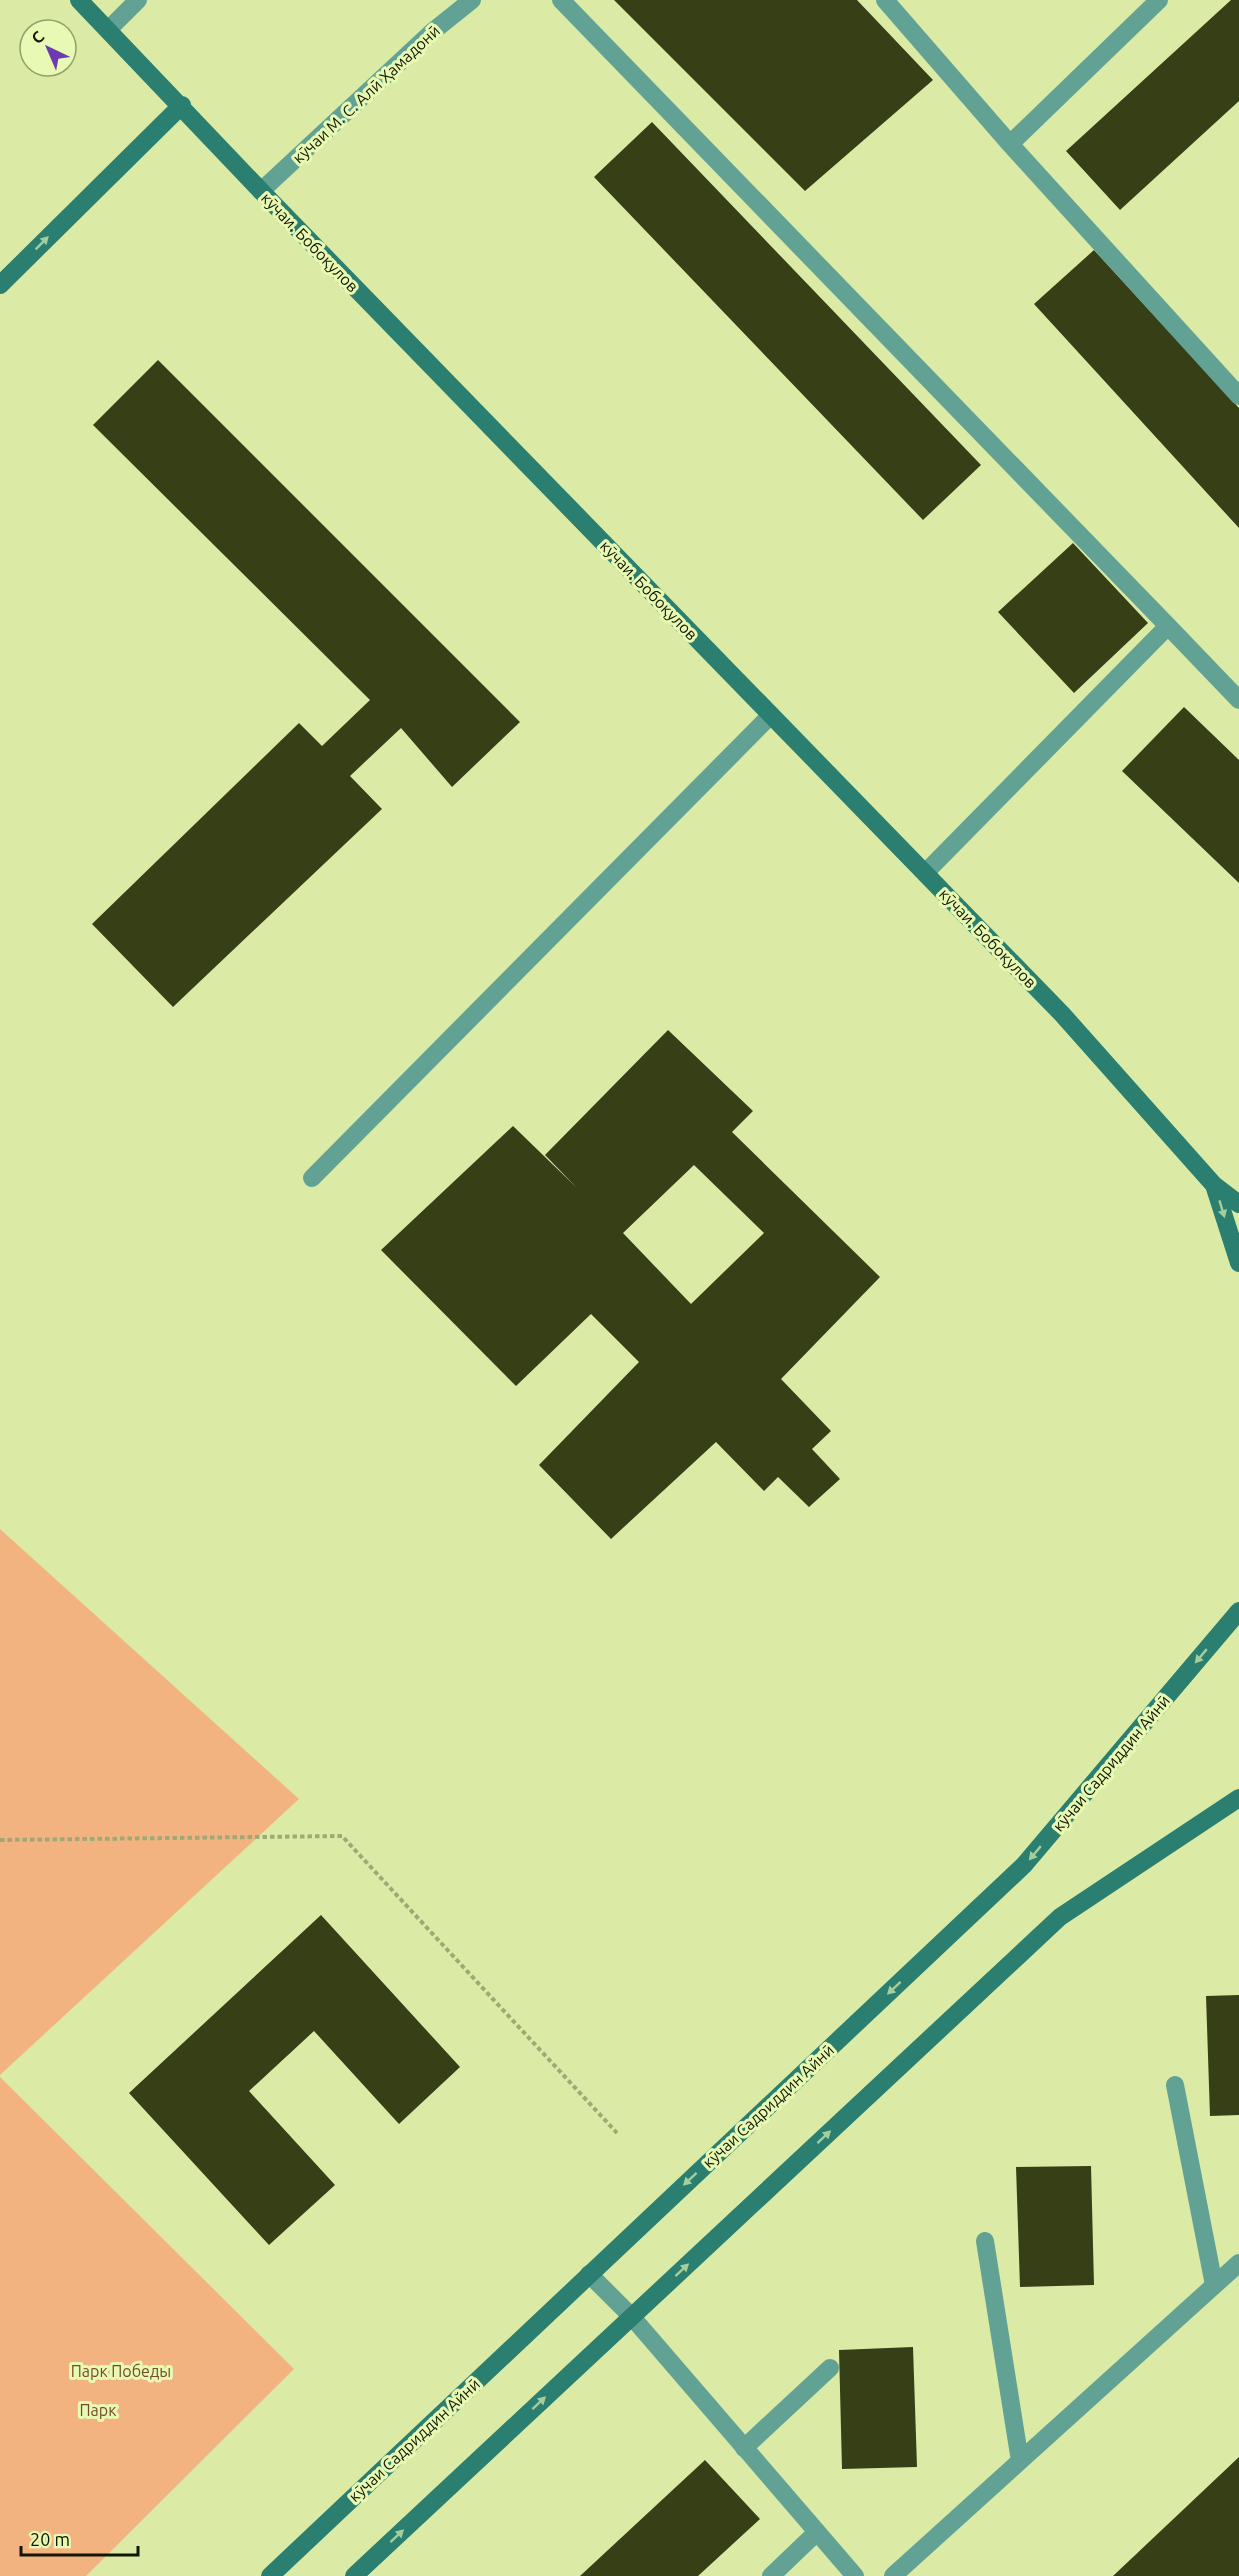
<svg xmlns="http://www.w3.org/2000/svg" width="1239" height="2576" font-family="Ubuntu,sans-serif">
<rect width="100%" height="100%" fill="#dbeba6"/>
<path fill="#f2b380" d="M0,1529L299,1799L0,2075Z
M0,2077L294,2369L86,2576H0Z"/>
<path fill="#373f17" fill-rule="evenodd" d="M614,0H857L933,80L805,191Z
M1231,0H1239V101L1120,210L1066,151Z
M652,122L981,465L923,520L594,177Z
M1094,250L1239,408V528L1034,304Z
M158,360L520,722L452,787L401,728L350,776L382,809L173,1007L92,924L299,723L322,746L370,700L93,425Z
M1073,543L1148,623L1074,693L998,612Z
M1184,707L1239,760V883L1122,771Z
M668,1030L753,1111L732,1132L880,1277L781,1379L831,1431L812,1449L840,1479L809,1507L778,1477L764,1491L716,1442L611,1539L539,1465L639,1362L591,1314L516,1386L381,1250L513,1126L576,1187L545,1155ZM694,1165L764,1233L691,1304L623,1233Z
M321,1915L460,2067L399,2124L314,2031L249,2091L335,2185L269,2245L129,2093Z
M1239,1995V2115L1210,2116L1206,1996Z
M1091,2166L1094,2285L1020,2287L1016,2167Z
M913,2347L917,2467L842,2469L839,2350Z
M1239,2457V2576H1113Z
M705,2460L760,2519L698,2576H580Z"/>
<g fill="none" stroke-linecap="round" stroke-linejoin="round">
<path stroke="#9daa73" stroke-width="4" stroke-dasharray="4.5 3" stroke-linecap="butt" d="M0,1840L342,1836L617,2133"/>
<path stroke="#62a295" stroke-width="18" d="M561,0L1168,626L925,873
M885,0L1010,144L1239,396
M108,30L138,0
M1010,144L1159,0
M1168,626L1239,700
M1175,2085L1214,2285
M985,2241L1020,2461
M744,2448L830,2368
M771,2576L817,2532
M893,2576L1239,2263"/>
<path stroke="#62a295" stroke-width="18" d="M261,191L432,32L472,0
M312,1178L771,715
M589,2274L632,2317L855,2576"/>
<path stroke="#2a7f70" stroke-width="18" d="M79,0L261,191L1062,1014L1214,1185
M0,285L182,105
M1239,1204L1214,1185L1239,1263
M270,2576L1024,1865L1239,1611
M354,2576L1060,1917L1239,1798"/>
</g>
<defs><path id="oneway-solid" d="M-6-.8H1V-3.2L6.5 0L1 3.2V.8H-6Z" transform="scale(1.5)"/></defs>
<g fill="#a6ce9c">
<use href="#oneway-solid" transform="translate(42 243) rotate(-45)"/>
<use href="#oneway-solid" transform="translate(1222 1209) rotate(73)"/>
<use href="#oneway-solid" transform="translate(1201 1656) rotate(130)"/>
<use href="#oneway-solid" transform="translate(1035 1853) rotate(130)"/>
<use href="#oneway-solid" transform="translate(894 1988) rotate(137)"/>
<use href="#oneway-solid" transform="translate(824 2137) rotate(-43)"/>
<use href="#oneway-solid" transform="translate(690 2179) rotate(137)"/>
<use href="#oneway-solid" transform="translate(682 2270) rotate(-43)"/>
<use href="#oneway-solid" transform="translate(539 2403) rotate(-43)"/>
<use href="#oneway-solid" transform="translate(397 2536) rotate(-43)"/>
</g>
<g text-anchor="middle" stroke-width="6" stroke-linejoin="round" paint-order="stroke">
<g font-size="16" fill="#121700" stroke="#e8f9b3">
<text transform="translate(366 94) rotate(-43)" y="6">кӯчаи М. С. Алӣ Ҳамадонӣ</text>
<text transform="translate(310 242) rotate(46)" y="6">кӯчаи. Бобоқулов</text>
<text transform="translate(649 590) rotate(46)" y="6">кӯчаи. Бобоқулов</text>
<text transform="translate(988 938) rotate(46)" y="6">кӯчаи. Бобоқулов</text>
<text transform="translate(1111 1763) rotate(-50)" y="6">кӯчаи Садриддин Айнӣ</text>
<text transform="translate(768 2106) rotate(-43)" y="6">кӯчаи Садриддин Айнӣ</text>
<text transform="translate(414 2440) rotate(-43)" y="6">кӯчаи Садриддин Айнӣ</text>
</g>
<g font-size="16" fill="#754c2a" stroke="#e8f9b3">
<text x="121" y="2377">Парк Победы</text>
<text x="98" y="2416">Парк</text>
</g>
</g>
<g transform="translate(48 48) rotate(316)"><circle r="28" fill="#e8f9b3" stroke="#929f6b" stroke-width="1.5"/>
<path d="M0-4.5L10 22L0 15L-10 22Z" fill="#6d3ab1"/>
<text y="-9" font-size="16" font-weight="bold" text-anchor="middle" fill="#121700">С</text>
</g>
<path d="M21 2546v9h117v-9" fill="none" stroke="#121700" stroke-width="3"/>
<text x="30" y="2546" font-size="18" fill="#121700" stroke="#e8f9b3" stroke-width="4.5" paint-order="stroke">20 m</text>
</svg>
